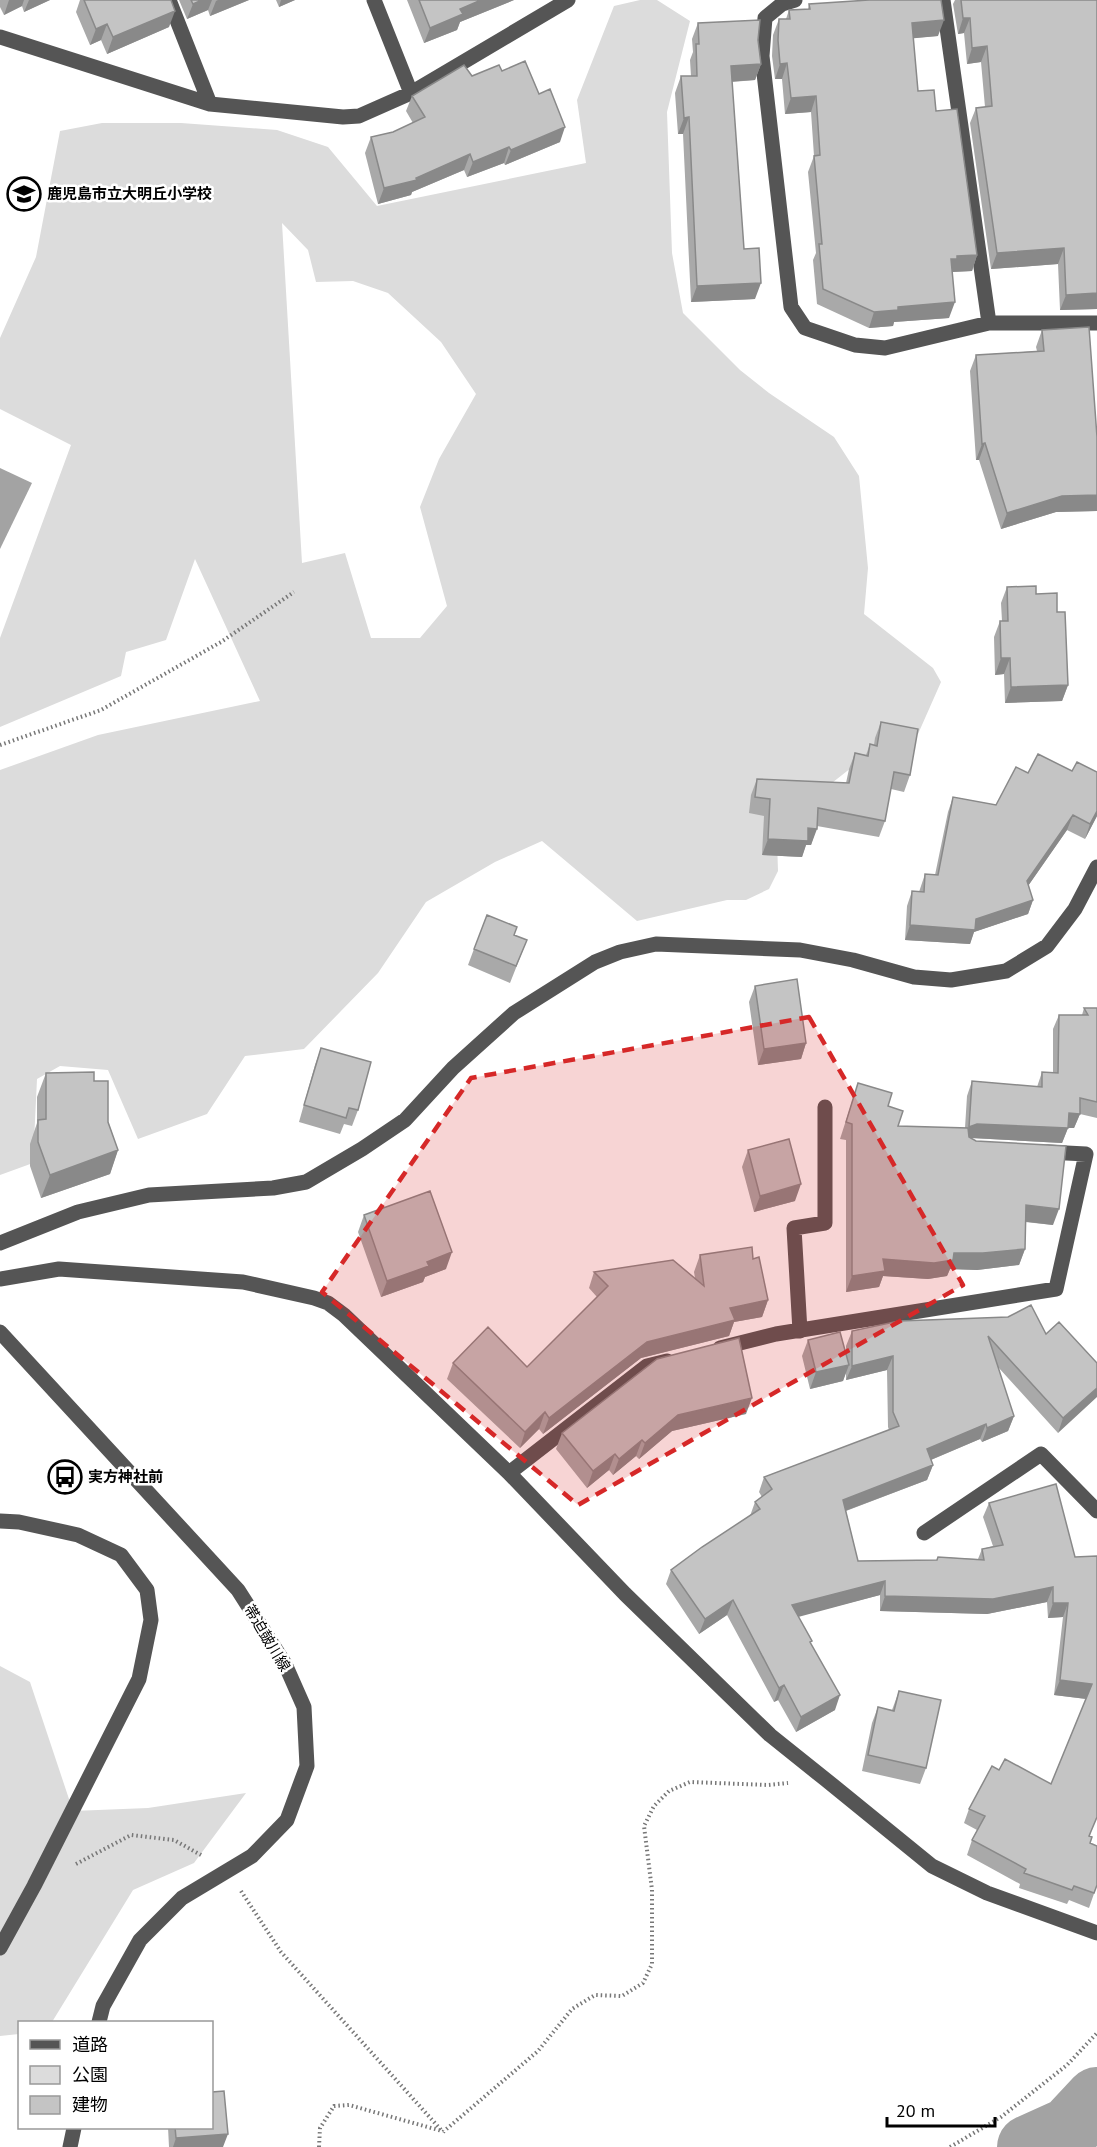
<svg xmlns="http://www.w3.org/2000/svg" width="1097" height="2147" font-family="'PT Sans','Noto Sans JP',sans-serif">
<rect width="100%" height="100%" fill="#fff"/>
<path fill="#dcdcdc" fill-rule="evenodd" d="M640,0H657L690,21L667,112L672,253L683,313L740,370L769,393L834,437L859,476L868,568L864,614L933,668L941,682L918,734L887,742L856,764L823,790L777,841L778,871L769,889L746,900H727L637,921L542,841L495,862L426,902L378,973L304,1049L245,1056L207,1114L138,1139L108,1070L60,1066L37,1079L33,1163L0,1175V770L98,735L260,701L195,559L166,640L126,652L121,676L0,727V638L71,445L0,409V338L36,257L60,131L102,123H181L277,130L328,147L377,206L586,163L577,100L614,6ZM282,223L308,250L316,282L353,281L388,293L441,342L476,394L439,459L420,507L447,606L420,638H371L345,553L302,563Z
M0,1666L30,1682L73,1811L148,1808L246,1793L194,1863L133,1890L52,2022H20L19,2034L0,2036Z"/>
<path fill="#a3a3a3" d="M0,468L32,483L0,549Z"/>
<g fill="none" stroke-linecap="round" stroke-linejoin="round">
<path stroke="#a3a3a3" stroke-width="64" d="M1029,2147L1069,2129L1097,2099"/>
<path stroke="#777" stroke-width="4" stroke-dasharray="1.5 3" stroke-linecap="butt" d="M0,745L101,710L221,642L294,592
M76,1864L131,1835L174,1840L201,1855
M241,1891L281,1952L443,2132
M443,2132L538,2051L572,2009L595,1995L622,1996L643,1983L652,1964V1890L644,1826L654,1806L669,1791L690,1782L768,1785L788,1783
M319,2147L320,2128L334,2106L349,2105L442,2131
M950,2147L1001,2117L1067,2065L1097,2033"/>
<path stroke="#555" stroke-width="15" d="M169,0L210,104
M374,0L411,93
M795,0L782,4L765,18L762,56L791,307L805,328L855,345L885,348L989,323H1097
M943,0L989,323
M0,37L210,104L343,117L359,116L411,93L568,0
M0,1243L78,1212L149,1195L273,1188L306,1182L362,1149L405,1120L453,1068L514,1013L595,962L620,952L656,944L800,950L853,960L914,977L951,980L1006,971L1047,946L1075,909L1097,867
M0,1279L59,1269L243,1282L314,1298L328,1303L344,1315L509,1473L625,1594L770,1735L825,1779L932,1866L987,1893L1097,1933
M800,1331L794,1228L825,1223V1107
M0,1332L238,1590L285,1664L304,1707L307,1766L287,1820L252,1856L182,1898L140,1940L103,2006L99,2022
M720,1348L776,1334L1056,1289L1086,1154L1047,1152
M509,1473L647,1366L667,1361
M0,1521L19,1522L78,1535L121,1555L147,1590L151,1620L139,1679L34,1886L0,1948
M924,1533L1041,1454L1097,1511
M70,2147L74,2128"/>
</g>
<path fill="#a9a9a9" d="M0,0H50L24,12L22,6L4,15L0,7Z
M80,0H171L169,27L107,54L101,40L90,45L76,12Z
M179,0H249L210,16L208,10L187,19Z
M276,0H295L279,7Z
M407,0H514L460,22L457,30L424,43Z
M955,0H1097V309L1060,310L1058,264L991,269L970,123L976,108L985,107L981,62L967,64L964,33L958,34L953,4Z
M809,4L938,36L913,38L918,91L936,111L977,255L972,271L952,272L949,318L894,322L893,326L869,328L817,304L813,260L816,253L808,172L814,156L811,112L785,114L782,79H775L772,56L773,35L779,19H786L789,10L808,9Z
M698,23L758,40L761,64L755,80L732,82L744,249L755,299L691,302L683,134H678L675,93L681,76H691L690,60L693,52L692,39Z
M472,76L560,142L505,165L504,163L467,177L464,170L412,192L411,195L378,204L365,153L371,137L393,132L413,123L406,111L412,96Z
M1042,330L1097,437V511L1056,512L1001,529L979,460H976L970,371L976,355L1037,351L1036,347Z
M1007,587L1036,594L1057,612L1068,685L1062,701L1005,703L1004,674L995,675L994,637L1000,621H1002L1001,603Z
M881,722L910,775L904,792L891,789L885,821L879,837L817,826L811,845H806L802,857L762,855L764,816L749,813L751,795L757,779L846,783L849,769L855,753L866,755L870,744L874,745L875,738Z
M953,797L996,805L1097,816L1085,839L1067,830L1028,886L1033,900L1028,914L974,932L970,944L905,940L907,906L912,891L919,892L925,874L935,875L948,812Z
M514,935L527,940L510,983L468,965L474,949Z
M755,986L806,1043L801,1059L758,1065L749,1002Z
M1084,1008H1097V1118L1080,1114L1074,1128H1068L1062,1143L971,1138L1053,1225L1025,1222V1249L1019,1265L977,1270L950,1269L947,1276L928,1279L883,1276L879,1287L846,1292V1140L840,1139L858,1083L888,1106L898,1126L965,1128L967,1096L972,1081L1037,1087L1042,1072L1053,1073V1029L1059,1015H1082Z
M321,1048L358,1110L352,1126L344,1124L340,1134L299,1122L315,1065Z
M46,1073L94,1081L118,1150L110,1174L41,1198L30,1166V1144L37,1123V1097Z
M748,1150L795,1201L754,1212L742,1167Z
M364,1215L446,1269L425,1277L423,1282L381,1297L358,1232Z
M700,1255L753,1259L768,1300L762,1317L734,1322L729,1336L641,1358L543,1434L539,1429L520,1448L447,1379L453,1363L527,1367L597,1297L589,1288L594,1272L695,1278L694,1272Z
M852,1331L1046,1334L1097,1363L1058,1433L998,1367L1014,1416L1008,1431L982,1442L980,1439L931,1460L933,1465L927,1480L846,1511L858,1561L937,1560L938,1557L978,1559L982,1549L993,1546L983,1517L989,1503L1075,1557L1097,1556L1090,1843L1097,1885L1089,1908L1069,1900L1067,1904L1019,1888L1020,1884L967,1855L972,1840L977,1830L964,1823L969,1809L999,1770L1051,1784L1086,1699L1054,1695L1063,1617L1048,1618L1047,1602L987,1614L880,1611V1595L798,1616L811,1644L835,1710L796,1732L778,1700L774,1702L727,1615L699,1634L666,1584L671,1570L750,1516L755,1502L762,1497L759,1492L764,1477L889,1430L888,1427L887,1370L846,1380V1372L843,1381L810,1389L802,1356L808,1340L846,1355V1346Z
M746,1414L672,1431L639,1459L636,1456L613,1475L609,1470L587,1488L556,1449L562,1433Z
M899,1691L926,1768L920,1784L862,1771L872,1723L878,1707L892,1710Z
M168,2127H212L223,2147H169Z"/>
<path fill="#898989" d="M9,0H24L22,6L4,15Z
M29,0H50L24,12Z
M202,0H212L208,10L187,19L193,4Z
M218,0H249L210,16L216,1Z
M281,0H295L279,7Z
M481,0H514L460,22L457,30L424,43L430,28L460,9Z
M175,11L169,27L107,54L113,37Z
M963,18H970L964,33L958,34Z
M944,20L938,36L906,39L912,23Z
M107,24L101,40L90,45L96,29Z
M987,46L981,62L967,64L972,48Z
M787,63L782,79H775L780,64Z
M761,64L755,80L725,82L731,66Z
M816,96L811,112L785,114L791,98Z
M689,117L683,134H678L684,118Z
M565,127L560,142L505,165L511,150Z
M509,147L504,163L467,177L473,162Z
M470,154L464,170L412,192L411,195L378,204L384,188L416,178Z
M1064,248L1058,264L991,269L997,253Z
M977,255L972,271L952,272L951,259L957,256Z
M761,283L755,299L691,302L697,286Z
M1097,293V309L1060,310L1066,295Z
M955,302L949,318L894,322L893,326L869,328L874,312L898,307Z
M985,443L979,460H976L982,444Z
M1097,495V511L1056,512L1001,529L1007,513L1062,496Z
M1001,658H1010L1004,674L995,675Z
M1068,685L1062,701L1005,703L1011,687Z
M1097,811V816L1085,839L1090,824Z
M1073,815L1067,830L1021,896L1027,881Z
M808,828L817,829L811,845H806L802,857L762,855L768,839Z
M1033,900L1028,914L974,932L970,944L905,940L910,925L976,919Z
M806,1043L801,1059L758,1065L764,1049Z
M1069,1113L1080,1114L1074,1128H1064Z
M977,1124L1068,1128L1062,1143L972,1138L964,1142L969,1127Z
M118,1150L110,1174L41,1198L50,1175Z
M801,1184L795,1201L754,1212L760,1196Z
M1026,1205L1059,1209L1053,1225L1020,1221Z
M1025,1249L1019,1265L977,1270L950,1269L947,1276L928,1279L883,1276L879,1287L846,1292L852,1276L883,1259L954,1253Z
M452,1252L446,1269L425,1277L423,1282L381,1297L387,1281L427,1262Z
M768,1300L762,1317L734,1322L729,1336L641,1358L543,1434L549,1418L647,1342L730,1308Z
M893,1356L887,1370L846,1380L852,1366Z
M849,1365L843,1381L810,1389L816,1372Z
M1097,1388V1397L1058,1433L1063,1418Z
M752,1398L746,1414L672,1431L639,1459L645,1443L678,1415Z
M545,1412L539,1429L520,1448L525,1432Z
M1014,1416L1008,1431L982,1442L987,1428Z
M986,1424L980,1439L921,1464L927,1449Z
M642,1440L636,1456L613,1475L619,1459Z
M615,1454L609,1470L587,1488L593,1471Z
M933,1465L927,1480L837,1514L843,1500Z
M885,1581L880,1595L787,1620L792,1605Z
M1053,1587L1047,1602L987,1614L880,1611L885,1596Z
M733,1600L727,1615L699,1634L705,1619Z
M1053,1603H1068L1063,1617L1048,1618Z
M1060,1680L1092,1684L1087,1699L1054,1695Z
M784,1685L778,1700L774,1702L779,1688Z
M840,1695L835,1710L796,1732L801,1717Z
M228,2134L223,2147H173L176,2138Z"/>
<path fill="#c4c4c4" stroke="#898989" stroke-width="1.5" d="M84,0H171L175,11L113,37L107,24L96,29Z
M191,0H202L193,4Z
M419,0H481L460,9L463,14L430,28Z
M869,0H941L944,20L912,23L918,91L934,90L936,111L957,109L977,255L957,256V259H951L955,302L898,307V310L874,312L823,289L819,244H822L814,156L820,155L816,96L791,98L787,63L780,64L778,40L779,19H790L789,10L810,9L809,4Z
M961,0H1097V293L1066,295L1064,248L997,253L976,108L992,106L987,46L972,48L970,18H963Z
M760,20L758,40L761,64L731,66L744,249L759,248L761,283L697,286L689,117L684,118L681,76H697L696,44H699L698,23Z
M525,61L539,94L550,89L565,127L511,150L509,147L473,162L470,154L416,178L417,180L384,188L371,137L393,132L425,117L412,96L464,65L472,76L499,65L502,71Z
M1089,327L1097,437V495L1062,496L1007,513L985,443L982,444L976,355L1044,351L1042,330Z
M1036,586V594L1057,593V612H1065L1068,685L1011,687L1010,658H1001L1000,621H1008L1007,587Z
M881,722L918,729L910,775L894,772L885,821L818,808L817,829L808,828V841L768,839L770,799L755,797L757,779L849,783L855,753L868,756L870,744L877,746Z
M1038,754L1072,771L1077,762L1097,772V811L1090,824L1073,815L1027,881L1033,900L976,919L975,930L910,925L912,891L924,892L925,874L938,875L953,797L996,805L1016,767L1028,773Z
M487,915L517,927L514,935L527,940L516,966L474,949Z
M797,979L806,1043L764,1049L755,986Z
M1084,1008H1097V1102L1080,1098V1114L1069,1113L1068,1128L977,1124L969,1127L972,1081L1042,1087V1072L1058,1073L1059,1015H1088Z
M321,1048L371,1062L358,1110L349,1108L346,1118L304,1105Z
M94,1072V1081H108V1122L118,1150L50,1175L38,1142V1120L46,1119V1073Z
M858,1083L892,1093L888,1106L903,1111L898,1126L968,1128L969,1137L976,1141L1066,1146L1059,1209L1026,1205L1025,1249L983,1253H954L953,1260L934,1263L883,1259L885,1271L852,1276V1124L846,1122Z
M789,1139L801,1184L760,1196L748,1150Z
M430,1191L452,1252L427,1262L429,1266L387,1281L364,1215Z
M752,1247L753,1259L759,1257L768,1300L730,1308L735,1320L647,1342L549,1418L545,1412L525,1432L453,1363L488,1327L527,1367L608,1286L594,1272L673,1260L704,1286L700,1255Z
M1031,1305L1046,1334L1059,1322L1097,1363V1388L1063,1418L988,1336L1014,1416L987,1428L986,1424L927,1449L933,1465L843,1500L858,1561L937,1560L938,1557L984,1560L982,1549L1003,1545L989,1503L1056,1484L1075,1557L1097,1556V1817L1089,1836L1092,1837L1090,1843L1097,1846V1885L1094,1893L1074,1886L1072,1890L1024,1873L1026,1869L972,1840L985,1816L969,1809L992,1766L999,1770L1005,1759L1051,1784L1092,1684L1060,1680L1068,1603H1053V1587L993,1599L885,1596V1581L792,1605L812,1641L810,1642L840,1695L801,1717L784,1685L779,1688L733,1600L705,1619L671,1570L702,1547L760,1509L755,1502L772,1489L764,1477L899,1426L893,1412V1356L852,1366V1331L899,1321L1008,1317Z
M840,1332L849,1365L816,1372L808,1340Z
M739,1338L752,1398L678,1415L645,1443L642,1440L619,1459L615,1454L593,1471L562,1433L657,1359Z
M899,1691L941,1700L926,1768L868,1755L878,1707L894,1711Z
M224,2091L228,2134L176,2138L175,2127H212V2092Z"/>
<path fill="#d62828" fill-opacity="0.2" stroke="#d62828" stroke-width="4.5" stroke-dasharray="12 8" stroke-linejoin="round" d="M809,1017L963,1285L578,1505L322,1292L471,1078Z"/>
<defs>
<symbol id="school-ring" viewBox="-11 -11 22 22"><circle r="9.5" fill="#fff" stroke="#000" stroke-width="1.5"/><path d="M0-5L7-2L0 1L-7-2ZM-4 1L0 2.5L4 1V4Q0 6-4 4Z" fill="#000"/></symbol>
<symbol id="bus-ring" viewBox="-11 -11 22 22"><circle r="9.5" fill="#fff" stroke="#000" stroke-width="1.5"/><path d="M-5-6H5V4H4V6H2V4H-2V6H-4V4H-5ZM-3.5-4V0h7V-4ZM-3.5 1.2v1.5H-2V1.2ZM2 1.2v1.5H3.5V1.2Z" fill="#000"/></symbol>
</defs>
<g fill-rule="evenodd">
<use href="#school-ring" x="5" y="175" width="38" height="38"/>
<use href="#bus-ring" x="46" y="1458" width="38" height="38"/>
</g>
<g text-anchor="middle" stroke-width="5" stroke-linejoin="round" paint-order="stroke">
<g font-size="15" font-weight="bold" fill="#000" stroke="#fff" text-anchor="start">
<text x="47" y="199">鹿児島市立大明丘小学校</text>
<text x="88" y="1482">実方神社前</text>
</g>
<g font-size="15" fill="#000" stroke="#fff">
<text transform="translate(267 1638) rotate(59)" y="5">帯迫皷川線</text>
</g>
</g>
<rect x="18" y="2021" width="195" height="108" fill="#ffffff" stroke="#999999" stroke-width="1.5"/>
<rect x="30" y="2040" width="30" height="9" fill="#555555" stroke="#999999" stroke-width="1.5"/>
<text x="72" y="2051" font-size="18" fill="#000000">道路</text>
<rect x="30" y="2066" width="30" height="18" fill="#dcdcdc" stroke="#999999" stroke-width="1.5"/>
<text x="72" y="2081" font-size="18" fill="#000000">公園</text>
<rect x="30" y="2096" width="30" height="18" fill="#c4c4c4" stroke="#999999" stroke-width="1.5"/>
<text x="72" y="2111" font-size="18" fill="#000000">建物</text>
<path d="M887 2117v9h108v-9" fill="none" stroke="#000000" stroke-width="3"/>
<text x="896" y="2117" font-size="18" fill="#000000" stroke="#ffffff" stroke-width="4.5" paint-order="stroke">20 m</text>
</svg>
